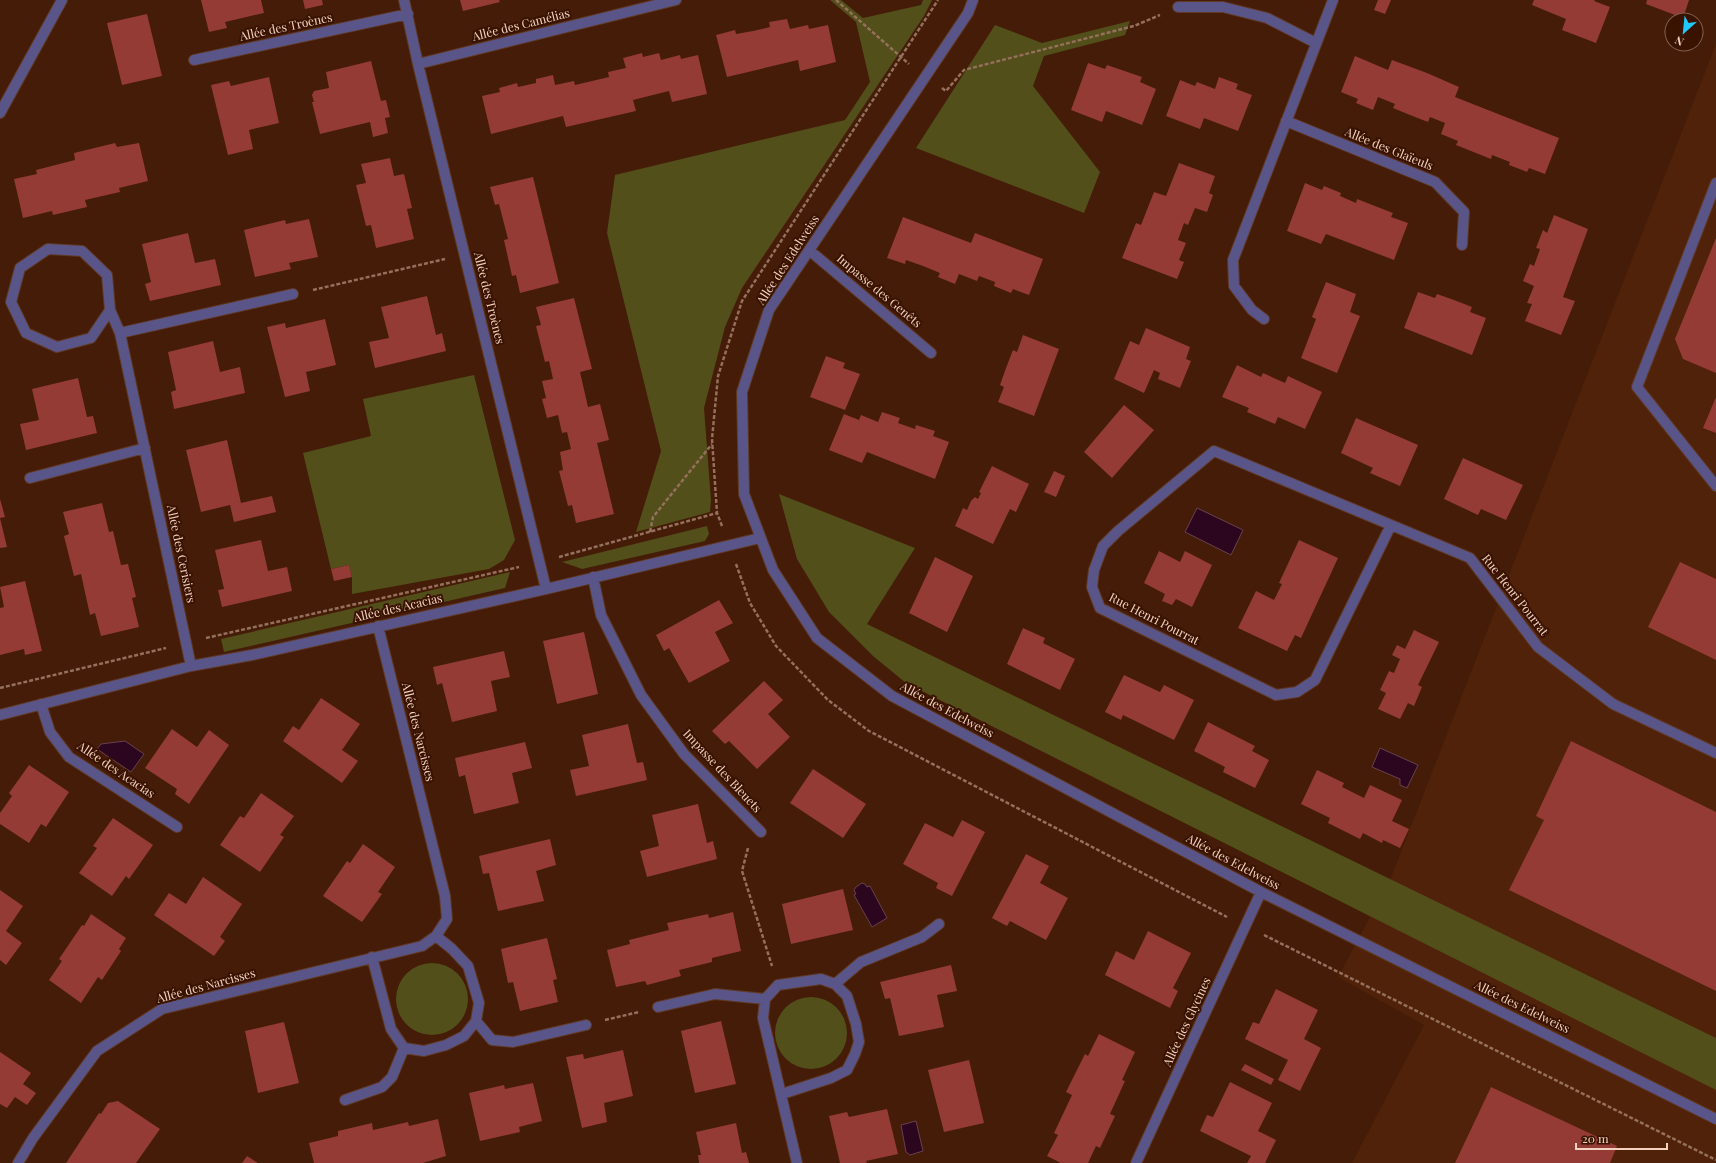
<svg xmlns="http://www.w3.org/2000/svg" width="1716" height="1163" font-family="'Playfair Display',serif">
<rect width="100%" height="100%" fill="#441c07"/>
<path fill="#502209" d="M1716,44V1163H1352L1424,1025L1338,977L1390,880Z"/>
<path fill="#524f1b" d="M830,0H841L863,18L921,5L923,0H932L924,16L742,288L725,327L704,408L711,500L710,512L636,532L661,451L607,233L615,175L845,120L870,82L856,22Z
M1130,21L1125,35L1044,56L1033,86L1100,172L1084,213L916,148L995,25L1042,43Z
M474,375L515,540L504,560L489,569L352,594V577L349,565L331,569L303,453L371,436L363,399Z
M779,494L915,548L867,624L1716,1038V1090L906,683L873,656L829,612L797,559Z
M707,526L709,534L705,541L582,569L562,562Z
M510,572L505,588L224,652L221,639Z
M396 999a36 36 0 1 1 72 0a36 36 0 1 1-72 0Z
M775 1033a36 36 0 1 1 72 0a36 36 0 1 1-72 0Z"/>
<path fill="#2c051e" stroke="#68424f" d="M1197,508L1243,530L1231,555L1185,532Z
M125,741L144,754L131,772L97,749L101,744Z
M1380,748L1418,765L1407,788L1400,785V779L1372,767Z
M862,883L865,884L867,887L870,886L887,918L872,927L854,895L856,894L854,890L856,887Z
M916,1121L923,1151L910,1155L906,1152L901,1125Z"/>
<path fill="#943b36" d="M201,0H261L264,13L225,22L227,28L209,32Z
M303,0H322L323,5L305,9Z
M460,0H499L500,2L463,11Z
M1378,0H1391L1385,14L1374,10Z
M1534,0H1595L1594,1L1610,7L1596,43L1562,30L1566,19L1532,5Z
M1647,0H1689L1683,18L1646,4Z
M147,14L162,76L122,85L107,23Z
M787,19L790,29L808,25L809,29L828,25L836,62L800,71L798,60L727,77L716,35L735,30L736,34L753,31L770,27L769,22Z
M642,53L643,57L659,53L661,60L680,55L681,59L698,55L707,94L672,102L669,91L633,100L636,111L566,127L563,116L491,134L482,96L500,92L499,88L517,83L518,87L536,83V79L553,75L555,85L574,81L575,85L609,77L608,72L626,68L623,58Z
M1355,56L1388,70L1392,60L1427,73L1459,87L1455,97L1559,138L1545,174L1529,168L1527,172L1509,165L1510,162L1492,155L1491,159L1456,145L1458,141L1441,134L1445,123L1430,117L1428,122L1410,115L1393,108L1395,104L1378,97L1373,110L1356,103L1358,99L1341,92Z
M371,61L381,101L386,100L390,117L385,118L388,133L373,137L370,122L320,134L312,102H314L312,95L314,91L329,88L326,72Z
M1088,63L1105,69L1107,65L1142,77L1140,82L1156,89L1142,125L1106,111L1102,122L1071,110Z
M269,77L279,123L249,130L253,149L228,155L211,85L229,81L231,86Z
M1219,77L1238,84L1236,89L1252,95L1238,131L1204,118L1200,129L1166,116L1180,80L1195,86L1197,82L1215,89Z
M115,143L117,147L139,143L148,181L119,188L120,192L85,200L87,207L53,215L52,211L23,218L14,179L37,174L36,170L75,160L74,153Z
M390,158L394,176L404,174L412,208L407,209L414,239L376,248L371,225L366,226L356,185L366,183L361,164Z
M1179,163L1215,176L1209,193L1213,195L1207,212L1195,208L1188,225L1184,223L1178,240L1186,243L1179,260L1184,262L1177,279L1122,258L1136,223L1141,225L1154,192L1166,196Z
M533,177L559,283L520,293L516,275L512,276L504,240L508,239L499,204L495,205L490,187Z
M1305,183L1322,190L1324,186L1341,193L1340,196L1356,203L1357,199L1393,213L1391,217L1408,223L1394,260L1326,234L1321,244L1287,231Z
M1554,215L1588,229L1563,297L1575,301L1561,335L1525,321L1532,304L1527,303L1534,286L1523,281L1530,264L1534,266L1540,249L1536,248L1543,230L1547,233Z
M903,217L971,243L975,233L1043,259L1029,295L1013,289L1011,293L994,286L995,282L979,276L977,281L959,274L955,284L938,277L940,273L923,266L906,260L905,264L887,258Z
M309,219L318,257L289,263L291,269L255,277L244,230L285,220L286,224Z
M188,233L195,263L215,259L221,285L150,301L145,284L151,282L142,244Z
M1716,238V373L1683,359L1675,339Z
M1326,282L1356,294L1350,312L1360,316L1337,373L1301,358L1316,319L1312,317Z
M1418,292L1435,298L1437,294L1454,300L1472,307L1470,312L1486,318L1472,355L1404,328Z
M427,296L436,335L442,333L446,351L375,368L369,342L389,338L381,307Z
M574,298L592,369L580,372L588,407L600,404L609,440L597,443L614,514L576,523L572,505L568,506L559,471L563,470L560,452L571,449L567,432L562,433L558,415L547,418L542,399L546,398L542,381L553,379L549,361L545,362L536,326L541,325L536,307Z
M325,319L336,365L306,372L310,391L285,397L267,327L285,323L286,328Z
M1146,328L1190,347L1186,359L1191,361L1180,388L1158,379L1160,373L1154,370L1144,393L1114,379L1130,341L1139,345Z
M1023,335L1059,349L1034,416L998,402L1004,387L1000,385L1006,368L1013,350L1017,352Z
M213,341L220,372L240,367L245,393L174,409L171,392L176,390L168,352Z
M826,356L845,363L843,368L860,374L845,410L810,397Z
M1237,365L1261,377L1263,373L1285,383L1288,376L1322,392L1305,429L1278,417L1275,424L1247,412L1249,408L1222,397Z
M78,378L87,417L93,416L97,433L26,450L20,424L39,420L32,389Z
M1716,397V433L1703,428Z
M1124,405L1154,430L1112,478L1084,452Z
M882,412L900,418L898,423L915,429L916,425L935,431L933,436L949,442L935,479L867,452L862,463L829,450L844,414L859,420L861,415L878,422Z
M1356,418L1418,445L1400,486L1370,473L1373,468L1341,453Z
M227,440L241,503L272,496L276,512L234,522L230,505L201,512L186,450Z
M1463,458L1523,485L1506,520L1481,509L1478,515L1444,499Z
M992,466L1029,484L1016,512L1010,509L993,544L955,526L963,508L967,510L971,501L975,497L978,499L981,493L979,492Z
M1054,471L1065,476L1056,497L1044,492Z
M0,499L5,517L0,518Z
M102,503L109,532L113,531L121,565L128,564L136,597L132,598L139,627L101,636L95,613L90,615L81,574L74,576L64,536L69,534L63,512Z
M0,518L7,547L0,548Z
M261,540L268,571L287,567L292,591L222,607L218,590L224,589L215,550Z
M1299,540L1338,558L1301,638L1295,635L1287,651L1238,628L1256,591L1274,600L1282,584L1279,583Z
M1159,551L1180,562L1185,551L1212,565L1192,607L1176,599L1172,605L1162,601L1165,594L1144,583Z
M935,557L973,576L947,632L909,613Z
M1680,562L1716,579V660L1648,627Z
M349,565L352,577L334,581L331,569Z
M25,581L42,651L25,655L24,649L0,655V608L4,607L0,587Z
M719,600L733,623L715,632L730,661L689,683L669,648L664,651L656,635Z
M1023,628L1045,638L1043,643L1075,659L1060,690L1007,664Z
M1414,630L1439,642L1418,685L1422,687L1414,706L1408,703L1400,719L1378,709L1386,693L1380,690L1389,671L1394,673L1400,659L1392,655L1397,645L1405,649Z
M584,632L598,694L557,704L543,641Z
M504,651L510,677L491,681L497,711L452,722L442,683L437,685L433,667Z
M1124,675L1160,692L1164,685L1194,700L1174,740L1123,715L1121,720L1105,712Z
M764,681L783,700L768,714L790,737L757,769L729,741L725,744L712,731Z
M321,698L360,724L342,750L358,761L342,783L283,741L293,726L299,730Z
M1208,722L1255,746L1252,751L1269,760L1255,788L1223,772L1225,767L1194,751Z
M628,724L637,763L643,762L647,780L576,796L570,770L589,766L582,735Z
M172,729L197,747L209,730L229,745L189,804L175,794L177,789L145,768Z
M1571,741L1716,812V991L1509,890L1544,820L1536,816Z
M525,742L532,768L512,773L519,803L474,814L465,775L459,777L455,758Z
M29,765L69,792L46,827L41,824L29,843L0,824V813L12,796L9,793Z
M813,769L866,804L843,838L790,803Z
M1317,770L1344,783L1342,787L1364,798L1370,785L1402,800L1392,821L1409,829L1400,848L1383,840L1382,843L1363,833L1360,839L1328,823L1330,818L1301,804Z
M261,793L294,816L280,835L284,837L260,872L220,845L240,816L244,818Z
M698,804L707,843L713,841L717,859L647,877L640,851L659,846L652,815Z
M113,818L153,845L129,879L126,876L112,896L79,873L97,848L93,846Z
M962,820L985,832L952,896L936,888L938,883L903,864L925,823L953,837Z
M550,839L556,865L536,871L544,901L498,911L489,873L483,874L479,856Z
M363,844L395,867L378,892L382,894L362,922L323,896L347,861L350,863Z
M1026,854L1049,866L1040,883L1068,898L1046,940L1010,921L1007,926L992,918Z
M203,877L242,904L220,937L225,941L214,956L154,915L169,893L186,904Z
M843,889L853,930L791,944L782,904Z
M0,890L23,906L6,931L22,943L6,965L0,960Z
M733,912L741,951L712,958V962L679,970L681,976L647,985L645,981L616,987L607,950L630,944L629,940L669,930L667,923L708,914L709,918Z
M91,914L126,938L119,949L121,951L102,980L98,977L81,1003L49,980L62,961L59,959L82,925L84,926Z
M1148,931L1191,953L1173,988L1178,991L1170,1008L1105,975L1116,951L1134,960Z
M547,938L557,979L553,980L558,1002L520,1011L513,982L508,983L501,949Z
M951,965L957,991L937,995L944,1027L899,1036L890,998L885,999L880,982Z
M1276,989L1318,1010L1304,1039L1321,1048L1300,1091L1278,1080L1288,1060L1245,1039L1253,1022L1259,1024Z
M721,1021L736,1084L695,1093L681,1031Z
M284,1022L299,1083L258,1093L245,1031Z
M1099,1034L1135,1052L1122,1080L1125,1081L1110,1114L1115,1116L1100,1148L1096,1146L1088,1163H1061L1047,1156L1058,1135L1054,1133L1072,1095L1066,1092L1085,1054L1088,1056Z
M623,1050L633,1096L604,1103L607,1122L582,1128L566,1057L583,1054L584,1059Z
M0,1052L31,1073L23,1084L36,1093L27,1105L15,1097L7,1108L0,1104Z
M969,1060L984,1123L944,1132L928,1070Z
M1245,1064L1274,1079L1271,1085L1241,1070Z
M1230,1082L1272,1103L1258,1131L1276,1140L1265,1163H1247L1251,1156L1200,1131L1207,1115L1213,1117Z
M533,1083L542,1121L519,1127L520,1132L480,1141L469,1093L504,1085L505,1089Z
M1491,1087L1617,1146L1610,1163H1455Z
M118,1101L160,1129L136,1163H66L99,1113L101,1114L108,1103Z
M887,1109L898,1154L866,1161L867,1163H840L829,1116L847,1112L849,1117Z
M438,1119L446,1156L423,1163H314L309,1143L338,1136V1131L372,1123L373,1130L408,1122L409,1126Z
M736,1123L742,1153L746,1152L749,1163H699L698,1155H701L696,1132Z
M247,1156L258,1163H242Z"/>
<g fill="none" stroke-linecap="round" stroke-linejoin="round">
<defs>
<path id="lane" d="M1716,183L1637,387L1716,486"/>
<path id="street" d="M404,0L418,64L546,589
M973,0L968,13L769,310L742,392L744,494L773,570L817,638L892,696L1261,892L1716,1119
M1178,7H1223L1267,18L1316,43
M194,60L408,14
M418,64L676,0
M0,113L62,0
M1286,121L1435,182L1464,212L1462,245
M809,250L931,353
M110,310L91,338L57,347L26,333L11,302L20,268L48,249L82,251L107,275L110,310L120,333L191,666
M1264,319L1252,310L1234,286L1233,260L1333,0
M120,333L293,294
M30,478L145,448
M1391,525L1315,680L1297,692L1276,695L1100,608L1092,587L1094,570L1103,546L1118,531L1214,451L1470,558L1538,647L1613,704L1716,753
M593,577L601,615L641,695L684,754L761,832
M41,704L50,732L69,757L177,827
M0,715L191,666L252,655L546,589L760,538
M372,957L391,1029L404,1048L424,1051L446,1045L464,1036L476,1021L479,1003L468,966L452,949L436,936
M835,984L861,962L922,937L939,924
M658,1007L715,994L765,999
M476,1021L492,1040L513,1042L586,1025
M782,1094L831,1078L847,1070L855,1054L859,1042L856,1024L847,996L835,984L821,979L778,985L765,999L763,1018L797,1163
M345,1100L382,1087L392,1077L404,1048
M18,1163L33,1138L97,1051L162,1009L422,946L436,936L447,919L445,896L378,626
M1136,1163L1261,892"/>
</defs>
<use href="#lane" stroke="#603925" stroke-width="12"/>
<use href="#street" stroke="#603925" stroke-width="12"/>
<path stroke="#95705d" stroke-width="2.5" stroke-dasharray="4 2" stroke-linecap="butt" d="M836,0L909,64
M942,88L946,91L964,70L1134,26L1160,15
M313,290L445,259
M722,526L717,513L712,439L718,376L742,301L938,0
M650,532L653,517L712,444
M559,557L717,513
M736,564L750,603L776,646L828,700L869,731L1227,917
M206,638L519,567
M0,688L166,648
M748,848L742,871L772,966
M1264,935L1716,1160
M605,1020L639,1012"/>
<use href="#lane" stroke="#595588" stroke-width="10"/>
<use href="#street" stroke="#595588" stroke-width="10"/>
</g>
<g text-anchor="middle" stroke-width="4" stroke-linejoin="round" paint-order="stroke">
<g font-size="12" fill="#f3d2c2" stroke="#391200">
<text transform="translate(521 25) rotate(-14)" y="4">Allée des Camélias</text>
<text transform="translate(286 27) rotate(-12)" y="4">Allée des Troènes</text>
<text transform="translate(1389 149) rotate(22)" y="4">Allée des Glaïeuls</text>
<text transform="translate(788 260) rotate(-57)" y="4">Allée des Edelweiss</text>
<text transform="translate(879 291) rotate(40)" y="4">Impasse des Genêts</text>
<text transform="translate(489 298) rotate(76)" y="4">Allée des Troènes</text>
<text transform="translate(181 554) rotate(78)" y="4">Allée des Cerisiers</text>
<text transform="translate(1515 595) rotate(52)" y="4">Rue Henri Pourrat</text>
<text transform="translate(398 608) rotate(-13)" y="4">Allée des Acacias</text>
<text transform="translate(1154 619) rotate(27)" y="4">Rue Henri Pourrat</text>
<text transform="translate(947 710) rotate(28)" y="4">Allée des Edelweiss</text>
<text transform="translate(418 732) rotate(76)" y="4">Allée des Narcisses</text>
<text transform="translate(116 770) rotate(34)" y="4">Allée des Acacias</text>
<text transform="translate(722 771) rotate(47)" y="4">Impasse des Bleuets</text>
<text transform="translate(1233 862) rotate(28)" y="4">Allée des Edelweiss</text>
<text transform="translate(206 986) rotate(-15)" y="4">Allée des Narcisses</text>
<text transform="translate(1522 1007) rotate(26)" y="4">Allée des Edelweiss</text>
<text transform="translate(1187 1022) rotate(-65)" y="4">Allée des Glycines</text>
</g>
</g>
<g transform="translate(1684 32) rotate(207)"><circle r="19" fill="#391200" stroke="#835f4e"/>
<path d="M0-3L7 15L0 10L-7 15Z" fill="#20c9fd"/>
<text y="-6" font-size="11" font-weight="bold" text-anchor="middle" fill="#f3d2c2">N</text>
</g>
<path d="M1576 1143v6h91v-6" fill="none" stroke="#f3d2c2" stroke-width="2"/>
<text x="1582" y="1143" font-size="12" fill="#f3d2c2" stroke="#391200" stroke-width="3" paint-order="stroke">20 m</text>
</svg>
